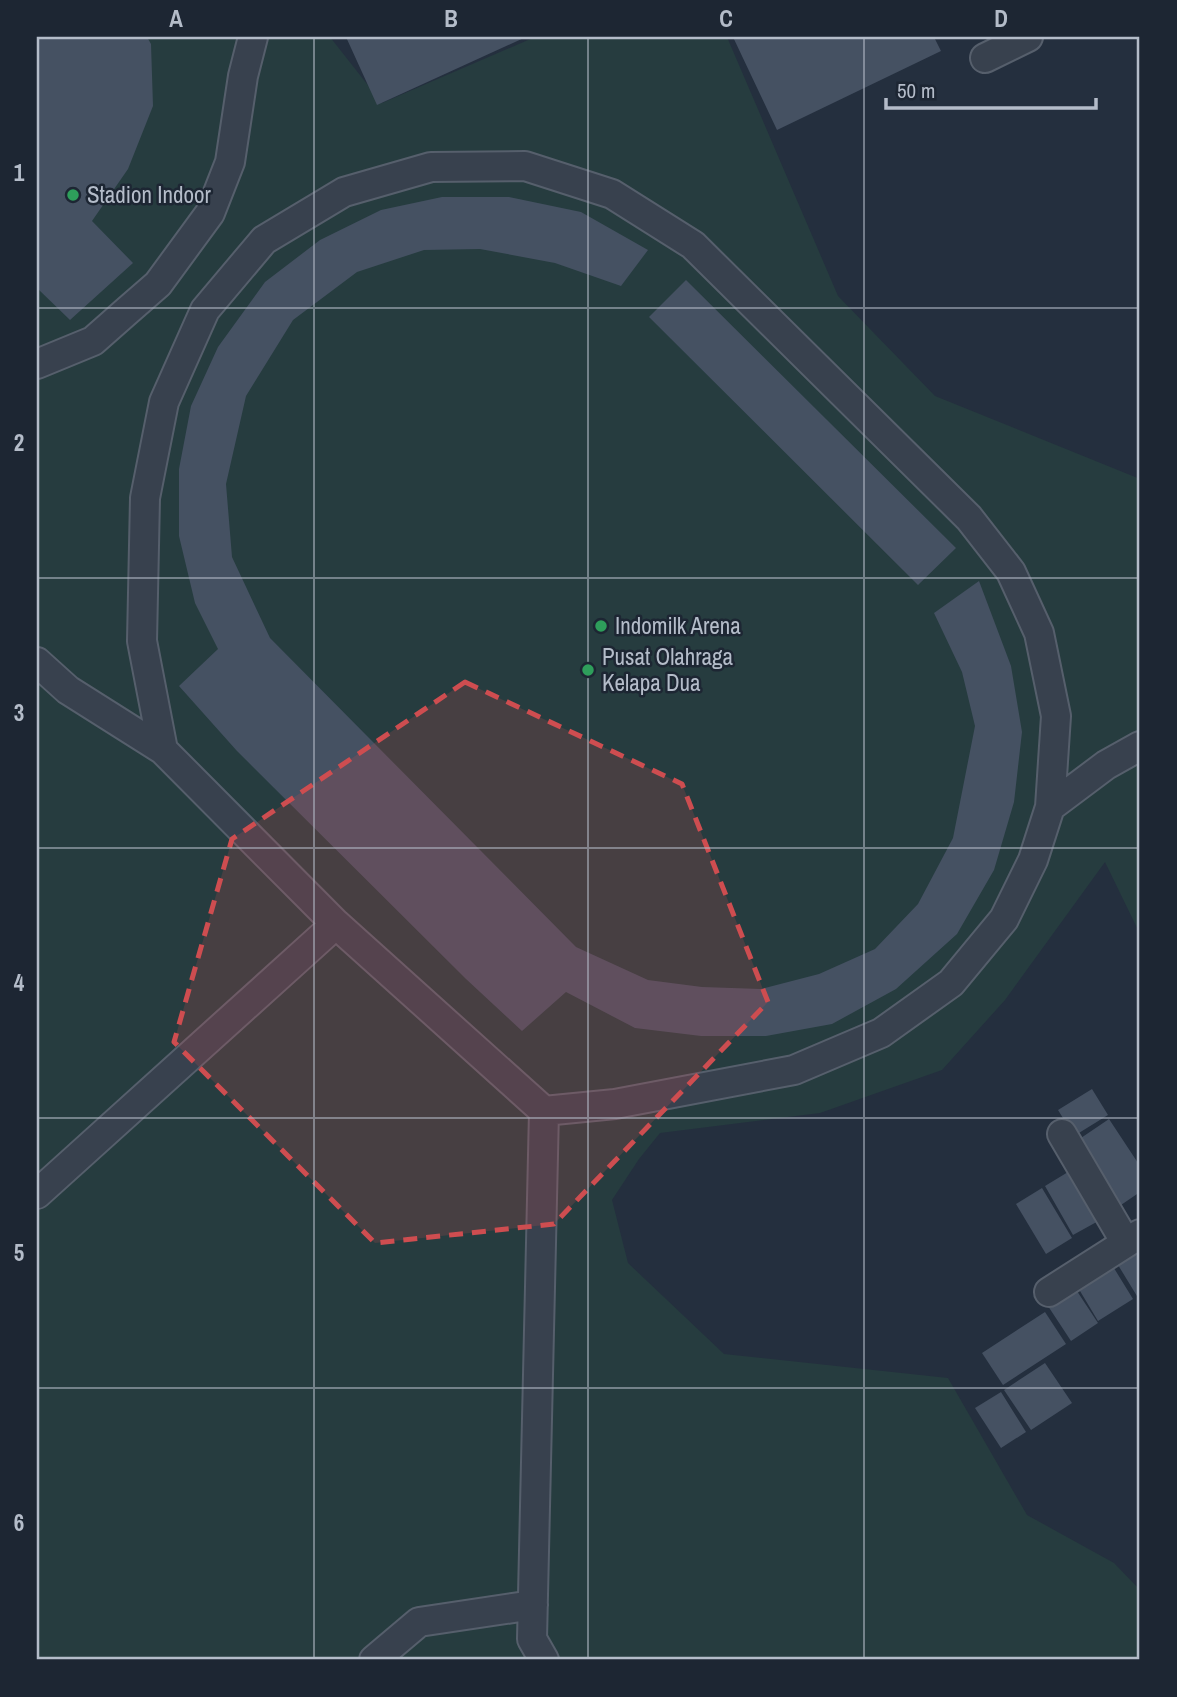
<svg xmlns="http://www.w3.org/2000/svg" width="1177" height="1697" font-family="'Archivo Narrow',sans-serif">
<rect width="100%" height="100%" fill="#242f3e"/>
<path fill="#263c3f" d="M37,37H330L382,103L535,37H727L838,296L935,396L1140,479V934L1105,862L1005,1000L942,1070L820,1113L660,1133L639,1159L612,1200L628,1263L724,1354L948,1378L1027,1515L1114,1563L1140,1590V1660H37Z"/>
<path fill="#455162" d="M37,37H147L151,44L153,106L128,169L92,221L133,263L70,320L37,288Z
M346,37H526L377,105Z
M733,37H934L941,51L777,130Z
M442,197H509L581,212L648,250L621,286L555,263L480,249L424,250L357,272L293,320L246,396L226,484L232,557L270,638L576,947L648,980L702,987L761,989L819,974L875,949L918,904L953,838L975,726L962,672L934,613L979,581L1011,666L1022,732L1014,802L994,870L957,934L896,989L832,1024L766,1036H701L635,1028L566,992L522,1031L466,979L237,751L179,686L218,649L195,603L179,536V469L191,406L218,347L265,282L320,240L381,210Z
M686,280L956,548L918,585L649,317Z
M1092,1089L1108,1115L1074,1136L1058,1110Z
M1109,1119L1140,1166V1192L1121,1205L1078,1140Z
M1073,1169L1102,1219L1073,1235L1045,1186Z
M1042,1188L1072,1238L1046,1254L1016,1204Z
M1140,1244V1301L1115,1260Z
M1109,1260L1133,1299L1098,1321L1074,1281Z
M1073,1285L1098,1323L1071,1341L1046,1303Z
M1045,1312L1066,1344L1003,1385L982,1353Z
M1045,1363L1072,1403L1031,1430L1004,1390Z
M1001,1392L1026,1432L1001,1448L975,1408Z"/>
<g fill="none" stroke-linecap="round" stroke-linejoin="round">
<defs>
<path id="minor" d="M985,58L1028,37
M37,364L93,341L127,311L158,284L210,213L230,162L243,76L253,37
M37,662L68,690L163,750
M1050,807L1056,716L1039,633L1011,572L969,518L693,245L612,194L525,166L431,167L344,192L264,240L205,310L164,402L145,498L142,641L163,750L336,924L544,1111L615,1104L794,1070L881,1033L951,983L1004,919L1033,860L1050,807L1106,765L1140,746
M544,1111L532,1639L544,1660
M1062,1134L1126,1243
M37,1194L336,924
M1049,1292L1140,1234
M374,1660L419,1622L533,1605"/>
</defs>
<use href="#minor" stroke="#565f6c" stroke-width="32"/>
<use href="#minor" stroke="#38414e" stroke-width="28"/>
</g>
<path fill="#ce4d50" fill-opacity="0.2" stroke="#ce4d50" stroke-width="5" stroke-dasharray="14 9" stroke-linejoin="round" d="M465,682L682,784L768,1002L554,1224L375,1243L174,1042L232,839Z"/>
<path fill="none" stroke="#b4bcc9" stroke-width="2" stroke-opacity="0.55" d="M314,37V1660M588,37V1660M864,37V1660M37,308H1140M37,578H1140M37,848H1140M37,1118H1140M37,1388H1140"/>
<g fill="#2e9e5b" stroke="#1d2633" stroke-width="2.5">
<circle cx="73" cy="195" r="7"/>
<circle cx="601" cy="626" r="7"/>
<circle cx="588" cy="670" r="7"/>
</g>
<g text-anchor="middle" stroke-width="5" stroke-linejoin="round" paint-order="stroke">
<g font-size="23" fill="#b4bcc9" stroke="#1d2633" text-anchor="start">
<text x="87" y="203">Stadion Indoor</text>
<text x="615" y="634">Indomilk Arena</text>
<text x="602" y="665">Pusat Olahraga<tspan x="602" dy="26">Kelapa Dua</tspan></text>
</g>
</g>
<rect width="1177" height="1697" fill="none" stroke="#1d2633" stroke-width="77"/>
<path d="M886 98v10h210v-10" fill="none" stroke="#b4bcc9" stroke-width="3.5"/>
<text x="897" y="98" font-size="21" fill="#b4bcc9" stroke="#1d2633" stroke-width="5" paint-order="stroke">50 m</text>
<rect x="38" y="38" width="1100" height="1620" fill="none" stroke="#b4bcc9" stroke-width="2.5"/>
<g font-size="23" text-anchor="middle" font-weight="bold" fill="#b4bcc9">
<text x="176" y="27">A</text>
<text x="451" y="27">B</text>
<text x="726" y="27">C</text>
<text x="1001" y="27">D</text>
<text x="19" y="181">1</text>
<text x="19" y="451">2</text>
<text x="19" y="721">3</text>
<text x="19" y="991">4</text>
<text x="19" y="1261">5</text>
<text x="19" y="1531">6</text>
</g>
</svg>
